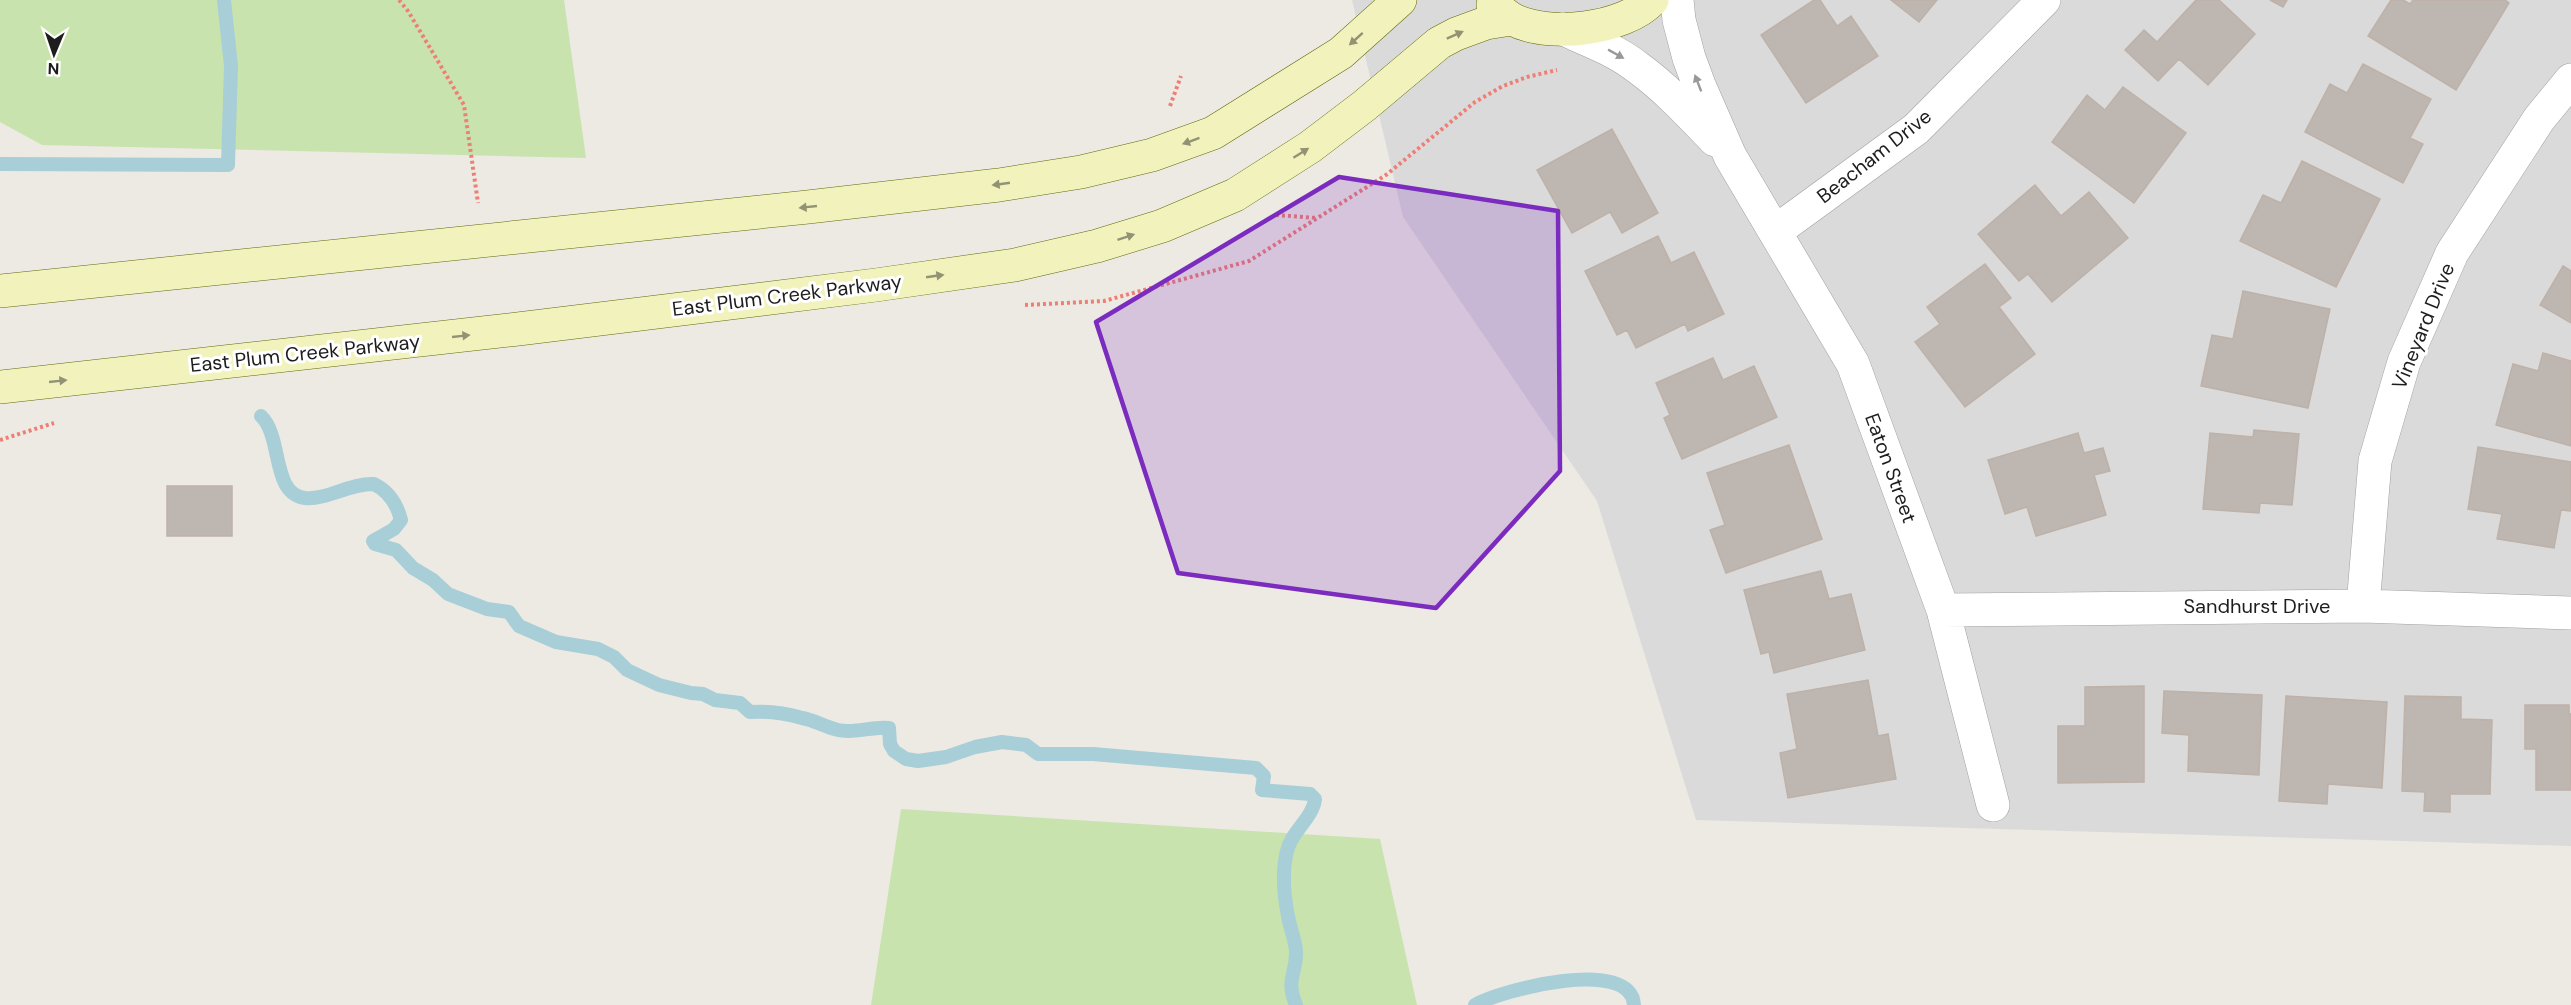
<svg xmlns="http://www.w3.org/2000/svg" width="2571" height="1005" font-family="'DM Sans',sans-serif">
<rect width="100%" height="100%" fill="#edeae4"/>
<path fill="#dbdada" d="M1352,0H2571V846L1696,820L1597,501L1403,217Z"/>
<path fill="#c9e3ae" d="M0,0H564L586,158L42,145L0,122Z
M901,809L1380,839L1417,1005H871Z"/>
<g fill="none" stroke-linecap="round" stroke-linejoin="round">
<path stroke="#a8ced7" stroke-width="14" d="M0,164L228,165L231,66L224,0
M261,416C283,437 271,494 305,498C327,500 350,483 374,484C388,491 397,504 401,520L394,529L373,541L375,544L396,550L413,568L433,580L448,594L487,609L509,612L519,626L556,642L598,649L614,657L627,670L659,685L691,693L703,694L715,700L740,703L750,712C767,711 785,713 802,718C814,720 825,727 838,730C855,734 872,726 889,728L890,744L894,751L906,759L918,761L946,757L975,747L1002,742L1026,745L1038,754H1093L1256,768L1264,776L1262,790L1310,794L1315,799C1313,818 1291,832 1287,851C1282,871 1284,896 1288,916C1290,928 1295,939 1296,951C1297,974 1285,978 1296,1005
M1475,1005C1501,990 1631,956 1634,1005"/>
</g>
<path fill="#bdb6b1" stroke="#beb1a8" stroke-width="1.5" d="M1814,0H1820L1837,26L1851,16L1878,56L1806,103L1761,35Z
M1891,0H1937L1919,22Z
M2196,0H2219L2255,34L2208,85L2179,59L2158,81L2125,50L2144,30L2157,42Z
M2270,0H2287L2283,7Z
M2391,0H2403L2410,4L2413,0H2505L2509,3L2456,90L2368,36Z
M2363,64L2431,99L2410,138L2423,144L2403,183L2305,132L2330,84L2347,93Z
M2123,87L2186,133L2134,203L2052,142L2087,95L2105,110Z
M1612,129L1658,213L1622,233L1610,212L1572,233L1537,170Z
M2302,161L2380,199L2336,287L2240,241L2263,195L2281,203Z
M2035,185L2061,216L2089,192L2128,238L2052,302L2028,274L2019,281L1978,234Z
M1658,236L1671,263L1694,252L1724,314L1688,331L1685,324L1636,348L1627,330L1617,335L1585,271Z
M1985,264L2011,298L1999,307L2035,354L1965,407L1915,342L1940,324L1927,307Z
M2563,266L2571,271V323L2540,305Z
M2243,291L2330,309L2308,408L2201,386L2212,335L2233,339Z
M2543,353L2571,361V446L2496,425L2513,364L2538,371Z
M1713,358L1723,380L1754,366L1777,417L1682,459L1664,418L1670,415L1656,383Z
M2254,430L2299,434L2292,505L2260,503L2259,513L2203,509L2210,433L2253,437Z
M2078,433L2084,453L2103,448L2110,471L2094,475L2106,515L2036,536L2027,507L2005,514L1988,460Z
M1789,445L1822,539L1726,573L1710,530L1725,525L1707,473Z
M2478,447L2571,462V511L2561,510L2554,548L2497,539L2502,514L2468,509Z
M167,486H232V536H167Z
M1821,571L1829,599L1851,594L1865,650L1774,673L1769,652L1761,654L1744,590Z
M1868,680L1878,736L1888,734L1896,779L1788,798L1780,753L1797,749L1787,694Z
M2144,686V782L2058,783V726H2085V687Z
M2164,691L2262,695L2259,775L2188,771L2189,735L2162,733Z
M2286,696L2387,702L2382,788L2328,784L2327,804L2279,801Z
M2405,696L2461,697V719L2492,720L2490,794H2450V812L2424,811L2425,792L2402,791Z
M2525,705H2569V714H2571V790H2536V749H2525Z"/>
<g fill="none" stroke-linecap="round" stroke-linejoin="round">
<defs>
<path id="minor" d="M1677,0L1679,20L1689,58L1699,85L1730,156L1853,364L1943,610L1993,805
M1563,29C1588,40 1615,50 1637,67C1666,88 1690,114 1715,140
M1776,231L1916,129L2044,0
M2363,606L2375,461L2404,362L2452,253L2539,119L2571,80
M1943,610L2363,606L2571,613"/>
<path id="secondary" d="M1493,5C1499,9 1505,15 1512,19C1548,38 1623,30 1652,0
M0,291L808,207L999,185L1081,172L1152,155L1213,133L1341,53L1400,0
M0,387L518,329L876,285L1015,265L1097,246L1162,226L1235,195L1310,147L1364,106L1439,43L1456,34L1486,23L1511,19"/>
</defs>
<use href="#minor" stroke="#a1a1a1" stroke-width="34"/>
<use href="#secondary" stroke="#626a0e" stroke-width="34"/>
<path stroke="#ed7f75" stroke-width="4" stroke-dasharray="3 3" stroke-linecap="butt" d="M399,0L408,11L464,105L478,203
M1170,106L1181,76
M1276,215L1317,218
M1025,305L1104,301L1249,261L1386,175L1475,102L1503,86L1527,77L1557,70
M0,440L54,423"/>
<use href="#minor" stroke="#fff" stroke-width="33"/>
<use href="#secondary" stroke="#f2f3bc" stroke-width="33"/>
</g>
<defs><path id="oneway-solid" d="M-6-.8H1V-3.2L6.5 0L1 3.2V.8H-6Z" transform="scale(1.5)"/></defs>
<g fill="#929374">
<use href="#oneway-solid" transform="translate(1455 35) rotate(-24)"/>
<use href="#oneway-solid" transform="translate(1356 39) rotate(138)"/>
<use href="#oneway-solid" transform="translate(1191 141) rotate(160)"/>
<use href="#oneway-solid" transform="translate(1301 153) rotate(-32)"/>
<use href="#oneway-solid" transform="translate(1001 184) rotate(172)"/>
<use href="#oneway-solid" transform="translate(808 207) rotate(174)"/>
<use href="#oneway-solid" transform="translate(1126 237) rotate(-18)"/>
<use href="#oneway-solid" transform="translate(935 276) rotate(-8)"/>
<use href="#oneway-solid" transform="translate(461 336) rotate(-6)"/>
<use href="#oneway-solid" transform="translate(58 381) rotate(-6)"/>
</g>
<g fill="#999">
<use href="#oneway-solid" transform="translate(1616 54) rotate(29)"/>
<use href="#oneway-solid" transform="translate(1698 83) rotate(-111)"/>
</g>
<path fill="#7b2cbf" fill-opacity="0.2" stroke="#7b2cbf" stroke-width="4.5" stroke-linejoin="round" d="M1339,177L1558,211L1560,471L1436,608L1178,573L1096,322Z"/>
<g text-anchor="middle" stroke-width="6" stroke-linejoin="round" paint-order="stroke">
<g font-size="20" fill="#1d1d1d" stroke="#fff">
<text transform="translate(1874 156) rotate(-38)" y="7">Beacham Drive</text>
<text transform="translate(787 295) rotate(-7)" y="7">East Plum Creek Parkway</text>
<text transform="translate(2423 326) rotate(-68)" y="7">Vineyard Drive</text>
<text transform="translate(305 353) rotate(-6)" y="7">East Plum Creek Parkway</text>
<text transform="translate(1891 468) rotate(70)" y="7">Eaton Street</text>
<text x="2257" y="613">Sandhurst Drive</text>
</g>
</g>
<g transform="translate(54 54) rotate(182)" stroke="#ffffff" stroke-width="4.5" paint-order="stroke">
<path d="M0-4.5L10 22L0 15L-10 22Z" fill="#1d1d1d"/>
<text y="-9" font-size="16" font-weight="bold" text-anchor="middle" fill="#1d1d1d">N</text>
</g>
</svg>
